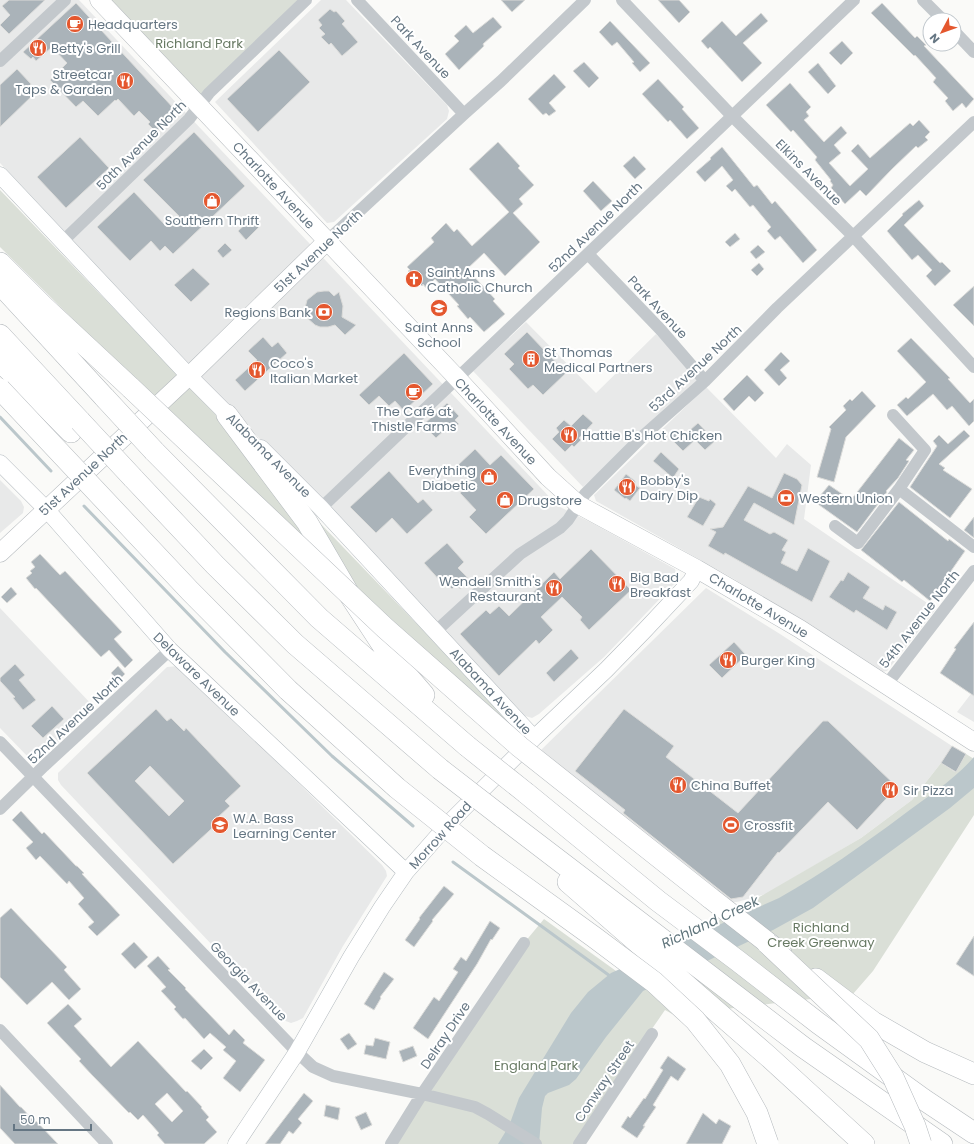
<svg xmlns="http://www.w3.org/2000/svg" width="974" height="1144" font-family="Poppins,sans-serif">
<rect width="100%" height="100%" fill="#fafaf8"/>
<path fill="#e8e9e9" d="M0,0H79L558,506L592,523L675,569L677,577L675,583L604,657L539,714L532,718L522,715L498,692L0,163Z
M321,0H346L447,105L449,111L447,119L334,222L327,223L215,102Z
M526,322L596,393L656,334L699,380L583,487L473,371Z
M706,387L776,458L787,444L811,465L804,519L936,609L887,671L882,672L734,579L596,501L594,495Z
M0,480L21,501L24,507L23,513L0,533Z
M706,588L780,634L952,746L966,754L956,772L941,763L912,800L861,838L766,894L737,902H729L540,751Z
M0,608L95,708L39,760L33,761L30,759L0,728Z
M179,666L382,865L386,871L387,876L343,946L303,1018L297,1021L291,1023L283,1020L61,785L58,780V773L167,667Z
M974,690V722L957,712Z"/>
<path fill="#dadfd7" d="M99,0H306L199,106Z
M0,190L514,725L507,749L0,247Z
M966,754L974,759V815L873,971L853,994L674,1015L665,1010L625,1068L578,1144H391L524,943L544,919L623,976L861,838L912,800L941,763L955,772Z"/>
<path fill="#bbc7cb" d="M974,757V788L950,808L813,908L773,930L643,991L606,1037L576,1079L569,1085L548,1093L545,1096L542,1108L539,1144H498L509,1126L519,1098L571,1013L588,992L611,973L779,898C823,873 863,845 903,815C927,797 954,780 974,757Z"/>
<g fill="none" stroke-linecap="round" stroke-linejoin="round">
<path stroke="#bbc7cb" stroke-width="3" d="M0,417L51,471
M84,506L225,652L332,756L413,826
M453,862L610,976"/>
</g>
<path fill="#aab3b9" stroke="#dcdcda" fill-rule="evenodd" d="M9,0H45L9,34L0,25L10,15L2,6Z
M501,0H525L512,12Z
M658,0H679L690,12L679,23Z
M76,3L177,112L156,132L148,124L150,122L139,111L134,116L118,99L116,101L115,100L98,116L83,101L76,107L50,80L67,63L52,47L36,61L33,57L31,59L23,52Z
M882,3L915,38L917,36L926,45L924,46L974,99L966,108L962,103L953,111L945,101L948,98L933,82L936,78L915,55L914,56L871,13Z
M330,9L334,12L336,11L345,21L342,24L358,42L342,56L331,43L329,45L321,37L325,34L319,28L322,25L318,20Z
M761,13L768,21L743,43L762,63L742,82L710,47L708,49L701,41L722,21L736,36Z
M493,17L502,27L483,44L484,46L459,70L445,54L459,41L454,36L466,25L473,33Z
M610,21L650,63L640,72L632,63L634,62L617,42L612,46L599,32Z
M842,41L853,53L841,65L829,53Z
M279,50L310,82L258,132L227,99Z
M584,62L599,78L589,88L573,71Z
M818,63L836,86L828,94L808,72Z
M17,69L31,84L28,87L35,93L0,127V85Z
M554,74L566,87L549,103L556,111L549,116L546,113L543,115L528,99Z
M658,79L684,107L682,109L699,128L687,139L670,120L668,122L642,94Z
M790,83L811,107L806,112L809,116L804,120L824,142L841,126L847,133L834,145L841,153L829,163L850,186L868,169L851,151L858,144L870,158L910,123L913,126L919,120L930,132L925,137L928,140L918,148L916,146L892,169L866,196L860,190L845,204L831,188L833,185L830,181L831,180L815,160L817,157L793,130L791,132L766,105Z
M194,132L245,186L173,254L165,246L160,251L151,241L130,261L97,227L134,192L167,227L179,216L143,180Z
M80,137L109,168L66,208L37,177Z
M498,142L520,166L518,168L534,185L519,199L523,204L513,213L540,242L505,276L484,253L467,269L495,299L493,301L505,314L484,332L470,317L468,319L457,306L459,305L435,279L426,288L423,284L422,286L408,271L410,270L407,267L434,242L431,238L446,223L454,232L457,229L472,246L509,212L469,169Z
M722,147L754,187L757,185L772,204L775,201L817,250L803,263L780,236L775,240L767,231L771,227L753,205L750,207L735,189L732,192L726,186L733,180L722,166L705,182L696,172L711,159L710,158Z
M634,156L646,169L635,179L623,166Z
M593,181L612,201L601,211L583,191Z
M919,200L924,206L904,225L940,263L942,262L951,271L935,286L926,276L932,270L918,255L912,260L887,231L903,215L902,214Z
M251,219L259,227L246,240L238,231Z
M735,233L740,239L730,247L725,242Z
M225,243L232,250L223,258L217,251Z
M758,245L765,252L756,259L750,252Z
M759,263L764,269L757,276L751,270Z
M193,268L210,284L191,302L174,285Z
M974,286V326L953,305Z
M324,291H329L334,296L339,292L343,306L342,317L356,325L345,335L335,325L328,327H320L315,325L306,317L305,308L307,300L317,292Z
M527,332L566,373L543,395L533,385L528,389L509,369L514,364L504,354Z
M263,337L272,347L278,342L287,353L245,391L235,380L257,360L248,351Z
M911,338L950,378L948,379L970,403L974,399V421L969,426L952,406L947,410L933,394L907,416L897,405L906,397L908,399L926,382L897,351Z
M781,352L790,361L780,370L787,378L779,386L764,370Z
M404,353L433,384L404,411L395,401L389,406L379,396L369,405L359,395Z
M747,375L764,393L755,402L749,396L734,411L723,399Z
M862,391L876,406L846,437L834,482L817,477L831,429L829,427L846,410L843,406L850,399L852,401Z
M447,403L459,416L455,420L459,424L453,430L449,426L436,438L423,425Z
M583,414L593,423L579,438L581,440L574,447L572,445L565,452L552,439L559,432L556,428L564,420L571,426Z
M698,423L715,441L705,450L695,440L683,451L669,437L676,431L682,437Z
M964,430L970,436L939,464L945,468L943,470L972,489L950,518L910,487L937,446L933,441L939,435L948,444Z
M899,438L914,450L906,460L909,461L898,478L886,491L887,492L857,532L815,502L829,485L851,500Z
M475,449L490,465L501,455L534,489L486,534L469,517L476,510L460,493L472,482L457,466Z
M661,452L679,469L673,478L653,461Z
M389,471L418,503L423,499L433,510L407,534L392,518L376,533L350,507Z
M784,473L797,479L802,485L794,525L754,503L744,520L770,534L774,532L788,540L782,550L786,552L781,563L797,571L808,548L830,561L812,602L725,553L724,555L708,546L716,532L710,529L723,527L748,486L772,498Z
M626,474L635,481V485L640,488L630,501L626,498L625,499L614,490Z
M699,497L709,501L710,499L716,504L703,526L687,517Z
M899,502L948,541L949,539L965,551L951,571L952,572L930,601L904,580L902,582L861,550Z
M974,517V538L964,530Z
M447,543L464,562L458,568L470,580L460,589L456,585L452,589L444,581L442,583L424,563Z
M591,549L631,590L589,630L580,620L582,617L562,597L541,617L553,630L539,644L536,640L499,676L460,634L486,610L490,614L499,606L509,616L554,572L560,579Z
M40,554L60,575L65,571L122,632L114,639L133,660L125,668L109,650L101,657L36,588L35,589L26,578L32,573L30,571L35,567L31,562Z
M848,572L870,587L863,598L883,610L885,605L897,612L887,630L856,610L854,613L829,597L841,580L843,581Z
M11,587L17,594L7,603L1,597Z
M974,622V696L940,673L956,649L954,648Z
M734,642L746,655L722,678L709,665Z
M571,649L579,658L554,682L546,673Z
M15,664L25,675L19,680L36,700L23,710L13,698L15,697L0,681V678Z
M118,666L125,674L118,681L111,673Z
M52,706L64,719L43,738L31,726Z
M156,709L167,721L171,718L184,731L186,728L241,786L225,801L230,806L217,818L220,821L173,864L87,773ZM150,766L184,801L169,816L135,781Z
M624,709L674,746L666,757L738,813L823,721H828L897,787L857,830L828,802L779,853L778,852L743,897L731,899L623,813L625,810L575,771Z
M952,746L966,754L956,772L941,763Z
M21,811L42,834L44,832L76,866H77L84,873L82,874L120,915L97,936L88,927L94,922L78,904L84,898L69,881L67,884L40,856L36,860L26,848L33,842L12,820Z
M444,886L454,894L432,920L433,921L414,947L405,940L420,919L419,918Z
M11,908L67,967L64,970L81,989L69,1000L52,982L27,1005L0,977V918Z
M490,921L500,928L492,940L491,939L477,964L428,1039L413,1028L434,997L439,1001L458,972L453,969L461,957L466,961Z
M974,936V976L956,964Z
M134,942L148,957L135,969L121,954Z
M158,956L170,969L168,970L186,988L185,989L229,1035L234,1029L245,1040L243,1043L265,1060L240,1092L223,1078L236,1061L223,1050L226,1047L210,1033L204,1039L185,1018L183,1019L174,1009L176,1007L161,991L166,987L147,966Z
M384,972L394,979L380,997L381,998L374,1010L364,1004Z
M68,1004L82,1019L74,1026L111,1067L138,1041L186,1092L187,1091L202,1107L201,1108L209,1117L206,1120L217,1132L204,1144H165L157,1135L159,1133L143,1115L138,1120L130,1112L129,1113L92,1075L79,1061L81,1059L47,1023ZM167,1093L183,1111L172,1122L155,1104Z
M349,1033L357,1044L348,1050L340,1039Z
M375,1038L390,1042L386,1059L364,1054L366,1045L373,1046Z
M413,1046L417,1056L403,1062L399,1051Z
M204,1049L213,1058L201,1070L191,1061Z
M668,1056L686,1069L678,1081L671,1076L653,1105L656,1107L643,1126H645L637,1138L621,1127L628,1116L630,1118L644,1098L645,1099L663,1070L660,1068Z
M0,1085L20,1107H21L35,1122L36,1121L58,1144H15L0,1128Z
M304,1093L313,1101L298,1119L302,1123L293,1134L289,1131L280,1144H265Z
M326,1105L340,1108L338,1120L324,1116Z
M366,1112L372,1125L361,1130L355,1117Z
M703,1113L716,1124L719,1119L731,1126L722,1144H686Z"/>
<g fill="none" stroke-linecap="round" stroke-linejoin="round">
<defs>
<path id="secondary" d="M0,175L189,376L235,422
M261,448L321,508L534,738
M0,463L46,509L170,650L406,872
M236,1144L297,1052L351,957L382,907L406,872L450,822L534,738L606,670L645,630L691,581L697,569"/>
<path id="primary" d="M99,0L457,378L548,477L579,505L697,569L800,629L974,742
M0,553L189,376L327,241"/>
<path id="highway" d="M0,263L43,306L131,388
M0,284L105,398
M0,335L80,421
M0,361L71,432
M227,415L307,522L349,594L387,652L424,695
M154,451L319,618L467,746
M133,478L215,565L295,644L440,769
M526,793L658,901L738,961L818,1023L923,1099L974,1133
M502,817L803,1047L942,1144
M568,882L769,1057L864,1144
M709,897L781,953
M816,979L873,1022L925,1052L974,1074"/>
</defs>
<use href="#secondary" stroke="#b3babf" stroke-width="17"/>
<use href="#primary" stroke="#b5babe" stroke-width="19"/>
<use href="#highway" stroke="#b4b9bd" stroke-width="22"/>
<path stroke="#c3c8cc" stroke-width="12" d="M357,0L464,114
M622,0L732,116L853,236L974,367
M923,0L943,20
M954,31L974,52
M0,61L65,0
M63,241L189,119L209,93L306,0
M327,241L464,114L501,81L585,0
M588,254L660,329L705,381
M893,415L925,450L899,489L974,547
M321,508L854,0
M835,526L858,543L899,489
M435,632L520,554L560,528L568,520L585,494L643,436L705,381L777,308L974,122
M887,684L974,571
M0,742L297,1052L313,1067L333,1076L422,1094L475,1107L488,1114L536,1144
M0,809L44,766L170,650
M0,1030L107,1144
M391,1144L422,1094L524,943
M579,1144L652,1034"/>
<use href="#secondary" stroke="#fff" stroke-width="16"/>
<use href="#primary" stroke="#fff" stroke-width="18"/>
<use href="#highway" stroke="#fff" stroke-width="21"/>
<defs>
<path id="highway-bridge" d="M131,388L385,628L520,747L709,897
M0,389L190,591L288,690L397,788L482,856L594,937L654,982L695,1020L730,1064L757,1113L768,1144
M105,398L154,451
M80,421L133,478
M467,746L526,793
M440,769L502,817
M767,943L869,1039L893,1077L915,1126L921,1144"/>
</defs>
<use href="#highway-bridge" stroke="#b4b9bd" stroke-width="22" stroke-linecap="butt"/>
<use href="#highway-bridge" stroke="#fff" stroke-width="21"/>
</g>
<defs>
<symbol id="cafe-disc" viewBox="-11 -11 22 22"><circle r="9.5" fill="#e4572e" stroke="#fff"/><path d="M-5.5-4.5H6V0H3Q3 3.5 0 3.5H-2.5Q-5.5 3.5-5.5 0ZM3-3.2v2h1.7v-2ZM-6 4.5H4V6H-6Z" fill="#fff"/></symbol>
<symbol id="restaurant-disc" viewBox="-11 -11 22 22"><circle r="9.5" fill="#e4572e" stroke="#fff"/><path d="M-5-6h1v4h1v-4h1v4h1v-4h1v5L-1.5 .5V6h-2V.5L-5-1ZM5-6V6H3V1.5H1.5Q1.5-4 5-6Z" fill="#fff"/></symbol>
<symbol id="shop-disc" viewBox="-11 -11 22 22"><circle r="9.5" fill="#e4572e" stroke="#fff"/><path d="M-5-2.5h2.3a2.7 3.5 0 0 1 5.4 0H5L5.5 6h-11ZM-1.5-2.5h3a1.5 2.3 0 0 0-3 0Z" fill="#fff"/></symbol>
<symbol id="church-disc" viewBox="-11 -11 22 22"><circle r="9.5" fill="#e4572e" stroke="#fff"/><path d="M-1.2-6h2.4v3.5h3.3v2.4h-3.3V6h-2.4V-.1h-3.3v-2.4h3.3Z" fill="#fff"/></symbol>
<symbol id="school-disc" viewBox="-11 -11 22 22"><circle r="9.5" fill="#e4572e" stroke="#fff"/><path d="M0-5L7-2L0 1L-7-2ZM-4 1L0 2.5L4 1V4Q0 6-4 4Z" fill="#fff"/></symbol>
<symbol id="bank-disc" viewBox="-11 -11 22 22"><circle r="9.5" fill="#e4572e" stroke="#fff"/><path d="M-6-4H6V4H-6ZM0-2.3a2.3 2.3 0 1 0 0 4.6a2.3 2.3 0 1 0 0-4.6Z" fill="#fff"/></symbol>
<symbol id="building-disc" viewBox="-11 -11 22 22"><circle r="9.5" fill="#e4572e" stroke="#fff"/><path d="M-4-6H4V6H1V3H-1V6H-4ZM-2.5-4.3h1.7v1.8h-1.7ZM.8-4.3h1.7v1.8H.8ZM-2.5-1h1.7V.8h-1.7ZM.8-1h1.7V.8H.8Z" fill="#fff"/></symbol>
<symbol id="stadium-disc" viewBox="-11 -11 22 22"><circle r="9.5" fill="#e4572e" stroke="#fff"/><path d="M0-5a6.5 5 0 1 0 0 10a6.5 5 0 1 0 0-10ZM-3.5-1.8h7v3.6h-7Z" fill="#fff"/></symbol>
</defs>
<g fill-rule="evenodd">
<use href="#cafe-disc" x="65" y="14" width="20" height="20"/>
<use href="#restaurant-disc" x="28" y="38" width="20" height="20"/>
<use href="#restaurant-disc" x="115" y="71" width="20" height="20"/>
<use href="#shop-disc" x="202" y="191" width="20" height="20"/>
<use href="#church-disc" x="404" y="269" width="20" height="20"/>
<use href="#school-disc" x="429" y="298" width="20" height="20"/>
<use href="#bank-disc" x="314" y="302" width="20" height="20"/>
<use href="#building-disc" x="521" y="349" width="20" height="20"/>
<use href="#restaurant-disc" x="247" y="360" width="20" height="20"/>
<use href="#cafe-disc" x="404" y="382" width="20" height="20"/>
<use href="#restaurant-disc" x="559" y="425" width="20" height="20"/>
<use href="#shop-disc" x="479" y="467" width="20" height="20"/>
<use href="#restaurant-disc" x="617" y="477" width="20" height="20"/>
<use href="#bank-disc" x="776" y="488" width="20" height="20"/>
<use href="#shop-disc" x="495" y="490" width="20" height="20"/>
<use href="#restaurant-disc" x="607" y="574" width="20" height="20"/>
<use href="#restaurant-disc" x="544" y="578" width="20" height="20"/>
<use href="#restaurant-disc" x="718" y="650" width="20" height="20"/>
<use href="#restaurant-disc" x="668" y="775" width="20" height="20"/>
<use href="#restaurant-disc" x="880" y="780" width="20" height="20"/>
<use href="#school-disc" x="210" y="815" width="20" height="20"/>
<use href="#stadium-disc" x="721" y="815" width="20" height="20"/>
</g>
<g text-anchor="middle" stroke-width="4" stroke-linejoin="round" paint-order="stroke">
<g font-size="13" fill="#657683" stroke="#fff" text-anchor="start">
<text x="88" y="29">Headquarters</text>
<text x="51" y="53">Betty's Grill</text>
<text x="112" y="79" text-anchor="end">Streetcar<tspan x="112" dy="15">Taps &amp; Garden</tspan></text>
<text x="212" y="225" text-anchor="middle">Southern Thrift</text>
<text x="427" y="277">Saint Anns<tspan x="427" dy="15">Catholic Church</tspan></text>
<text x="311" y="317" text-anchor="end">Regions Bank</text>
<text x="439" y="332" text-anchor="middle">Saint Anns<tspan x="439" dy="15">School</tspan></text>
<text x="544" y="357">St Thomas<tspan x="544" dy="15">Medical Partners</tspan></text>
<text x="270" y="368">Coco's<tspan x="270" dy="15">Italian Market</tspan></text>
<text x="414" y="416" text-anchor="middle">The Café at<tspan x="414" dy="15">Thistle Farms</tspan></text>
<text x="582" y="440">Hattie B's Hot Chicken</text>
<text x="476" y="475" text-anchor="end">Everything<tspan x="476" dy="15">Diabetic</tspan></text>
<text x="640" y="485">Bobby's<tspan x="640" dy="15">Dairy Dip</tspan></text>
<text x="799" y="503">Western Union</text>
<text x="518" y="505">Drugstore</text>
<text x="630" y="582">Big Bad<tspan x="630" dy="15">Breakfast</tspan></text>
<text x="541" y="586" text-anchor="end">Wendell Smith's<tspan x="541" dy="15">Restaurant</tspan></text>
<text x="741" y="665">Burger King</text>
<text x="691" y="790">China Buffet</text>
<text x="903" y="795">Sir Pizza</text>
<text x="233" y="823">W.A. Bass<tspan x="233" dy="15">Learning Center</tspan></text>
<text x="744" y="830">Crossfit</text>
</g>
<g font-size="13" fill="#687a64" stroke="#fff">
<text x="199" y="48">Richland Park</text>
<text x="821" y="932">Richland<tspan x="821" dy="15">Creek Greenway</tspan></text>
<text x="536" y="1070">England Park</text>
</g>
<g font-size="13" fill="#657683" stroke="#fff">
<text transform="translate(421 47) rotate(47)" y="5">Park Avenue</text>
<text transform="translate(141 145) rotate(-45)" y="5">50th Avenue North</text>
<text transform="translate(809 172) rotate(45)" y="5">Elkins Avenue</text>
<text transform="translate(274 185) rotate(47)" y="5">Charlotte Avenue</text>
<text transform="translate(595 227) rotate(-44)" y="5">52nd Avenue North</text>
<text transform="translate(318 251) rotate(-43)" y="5">51st Avenue North</text>
<text transform="translate(658 307) rotate(47)" y="5">Park Avenue</text>
<text transform="translate(695 368) rotate(-43)" y="5">53rd Avenue North</text>
<text transform="translate(496 421) rotate(47)" y="5">Charlotte Avenue</text>
<text transform="translate(269 455) rotate(45)" y="5">Alabama Avenue</text>
<text transform="translate(83 474) rotate(-43)" y="5">51st Avenue North</text>
<text transform="translate(759 605) rotate(31)" y="5">Charlotte Avenue</text>
<text transform="translate(919 619) rotate(-52)" y="5">54th Avenue North</text>
<text transform="translate(197 674) rotate(44)" y="5">Delaware Avenue</text>
<text transform="translate(491 691) rotate(47)" y="5">Alabama Avenue</text>
<text transform="translate(75 719) rotate(-43)" y="5">52nd Avenue North</text>
<text transform="translate(440 835) rotate(-48)" y="5">Morrow Road</text>
<text transform="translate(249 981) rotate(46)" y="5">Georgia Avenue</text>
<text transform="translate(445 1035) rotate(-56)" y="5">Delray Drive</text>
<text transform="translate(604 1081) rotate(-56)" y="5">Conway Street</text>
</g>
<g font-size="14" font-style="italic" fill="#60757c" stroke="#fff">
<text transform="translate(710 922) rotate(-25)" y="5">Richland Creek</text>
</g>
</g>
<g transform="translate(942 32) rotate(229)"><circle r="19" fill="#ffffff" stroke="#c1c8cd"/>
<path d="M0-3L7 15L0 10L-7 15Z" fill="#e4572e"/>
<text y="-6" font-size="11" font-weight="bold" text-anchor="middle" fill="#657683">N</text>
</g>
<path d="M14 1124v6h77v-6" fill="none" stroke="#657683" stroke-width="2"/>
<text x="20" y="1124" font-size="12" fill="#657683" stroke="#ffffff" stroke-width="3" paint-order="stroke">50 m</text>
</svg>
